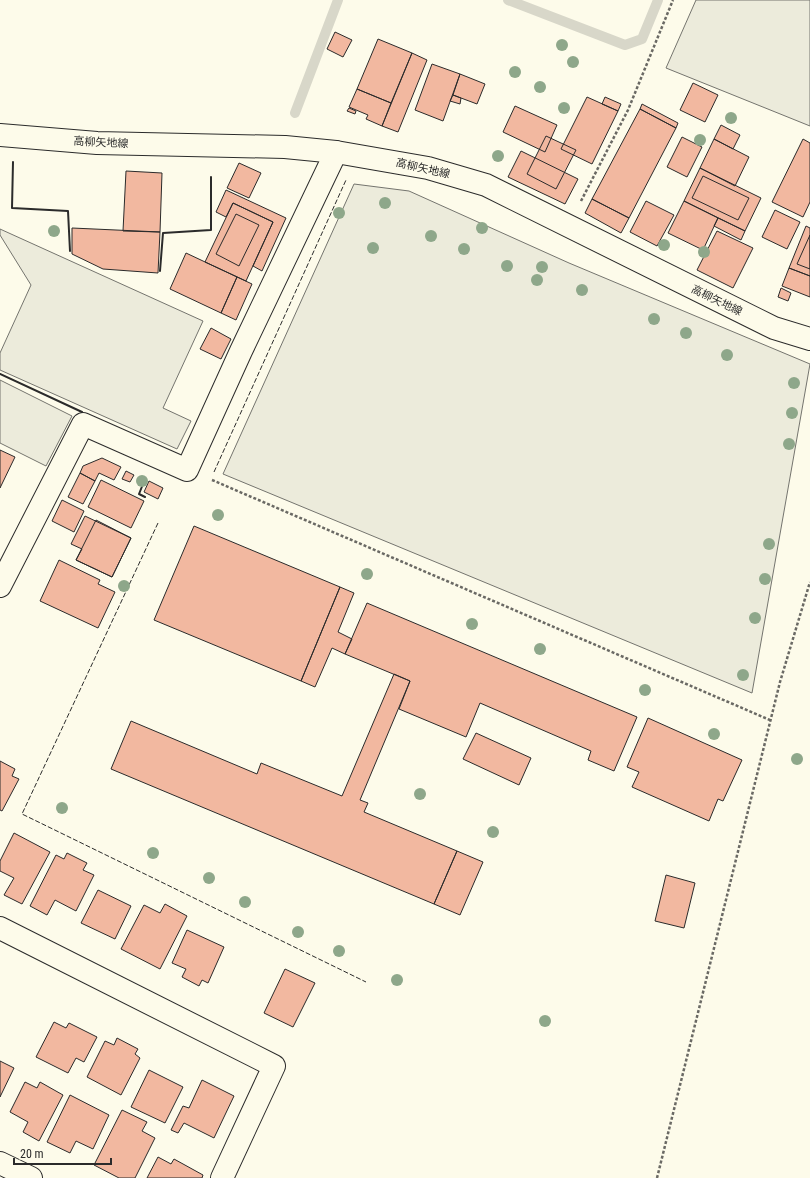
<svg xmlns="http://www.w3.org/2000/svg" width="810" height="1178" font-family="'Roboto Condensed','Noto Sans JP',sans-serif">
<rect width="100%" height="100%" fill="#fdfbea"/>
<path fill="#ecebdb" stroke="#74746e" d="M696,0H810V126L666,68Z
M354,184L409,191L569,263L810,364L752,693L223,474Z
M0,229L203,321L163,408L191,421L177,449L0,370V353L31,285L0,235Z
M0,380L72,416L46,466L0,443Z"/>
<g fill="none" stroke-linecap="round" stroke-linejoin="round">
<path stroke="#d8d7c9" stroke-width="10" d="M508,0L625,45L642,39L658,0
M295,113L338,0"/>
</g>
<path fill="#f2b8a0" stroke="#2b2b2b" d="M335,32L352,40L343,57L327,49Z
M378,39L412,53L391,103L357,89Z
M412,53L427,60L398,132L382,126Z
M432,64L460,74L443,121L415,110Z
M460,74L485,84L477,104L453,95Z
M693,83L718,95L705,122L680,110Z
M357,89L391,103L382,126L366,119L368,115L349,107Z
M453,95L461,98L460,104L450,101Z
M587,97L618,111L592,164L561,149Z
M605,97L621,104L618,111L602,104Z
M642,104L678,123L676,128L640,109Z
M515,106L557,125L545,152L503,132Z
M349,108L356,111L355,114L347,111Z
M640,109L676,128L629,218L592,199Z
M721,125L740,135L733,149L714,139Z
M546,136L576,150L556,189L527,174Z
M682,137L702,147L687,177L667,167Z
M714,139L749,157L735,186L700,168Z
M803,139L810,143V202L803,217L772,202Z
M521,151L578,179L565,204L508,177Z
M239,163L261,173L249,198L227,188Z
M700,168L761,198L745,231L684,201Z
M126,171L162,173L160,232L123,231Z
M703,176L749,198L738,220L692,198Z
M226,190L286,218L262,271L253,266L273,222L233,203L226,217L216,212Z
M592,199L629,218L621,233L585,213Z
M646,201L674,215L657,246L630,232Z
M684,201L718,218L703,250L668,233Z
M233,203L273,222L246,281L205,262Z
M775,210L800,222L787,249L762,237Z
M236,214L259,225L239,266L216,254Z
M718,218L745,231L741,240L714,226Z
M806,226L810,228V276L789,268Z
M72,228L160,232L158,273L103,269L72,254Z
M717,231L753,248L733,288L697,270Z
M810,235V269L797,264Z
M186,253L237,277L221,313L170,289Z
M789,268L810,276V297L782,286Z
M237,277L252,284L236,320L221,313Z
M781,288L791,293L788,301L778,297Z
M211,328L231,339L221,359L200,349Z
M0,450L15,457L0,488Z
M102,458L121,467L114,480L99,473L95,481L80,473L83,466Z
M126,471L134,475L130,482L122,479Z
M80,473L95,481L83,504L68,497Z
M101,480L144,501L131,528L88,507Z
M149,481L163,488L158,499L144,492Z
M62,500L84,511L74,532L52,521Z
M85,516L131,538L112,577L76,560L82,549L71,544Z
M96,520L131,538L112,577L76,560Z
M194,526L340,587L301,681L154,620Z
M59,560L100,580L98,584L115,592L98,628L40,601Z
M340,587L354,593L338,632L352,639L345,654L332,648L315,687L301,681Z
M367,603L637,717L614,771L588,760L591,751L480,703L466,737L399,709L410,681L345,654Z
M394,674L410,681L360,800L368,803L364,812L457,851L434,904L111,769L131,721L257,774L261,763L342,796Z
M648,718L742,760L723,801L718,799L709,821L632,787L639,772L627,767Z
M476,733L531,758L519,785L463,759Z
M0,761L15,769L12,776L19,779L2,811L0,810Z
M14,833L50,852L22,904L4,895L14,878L0,871V861Z
M457,851L483,862L460,915L434,904Z
M67,853L87,863L83,870L94,875L76,911L55,900L47,915L30,906L56,855L64,859Z
M666,875L695,883L684,928L655,921Z
M98,890L131,906L115,939L81,923Z
M165,904L187,916L160,969L121,949L144,905L160,913Z
M187,930L224,947L208,983L202,980L199,986L182,977L186,969L172,963Z
M285,969L315,983L293,1027L264,1013Z
M54,1022L66,1028L69,1023L97,1037L84,1062L76,1058L68,1073L36,1057Z
M117,1038L138,1049L135,1054L140,1058L121,1095L87,1077L105,1041L114,1045Z
M0,1061L14,1068L0,1097Z
M149,1070L183,1087L165,1123L131,1107Z
M202,1080L234,1096L214,1138L184,1123L178,1133L171,1130L183,1106L189,1108Z
M25,1082L37,1088L40,1082L63,1095L39,1141L23,1132L28,1122L10,1112Z
M70,1095L109,1115L93,1149L76,1141L70,1153L47,1142Z
M122,1110L147,1122L142,1131L155,1138L135,1178H119L94,1165Z
M158,1157L171,1164L174,1159L203,1175L202,1178H147Z"/>
<g fill="none" stroke-linecap="round" stroke-linejoin="round">
<defs>
<path id="street" d="M0,586L83,424L187,470L241,351L336,152
M0,928L274,1066L222,1178
M0,1163L31,1178"/>
<path id="secondary" d="M0,135L97,143L285,147L336,152L428,168L486,185L774,328L810,339"/>
</defs>
<use href="#street" stroke="#2b2b2b" stroke-width="24"/>
<use href="#secondary" stroke="#2b2b2b" stroke-width="24"/>
<path stroke="#6a6964" stroke-width="2.5" stroke-dasharray="3 2" stroke-linecap="butt" d="M581,201L628,110L673,0
M212,480L770,720
M657,1178L780,682L810,582"/>
<use href="#street" stroke="#fdfbea" stroke-width="22"/>
<use href="#secondary" stroke="#fdfbea" stroke-width="22"/>
<path stroke="#2b2b2b" stroke-width="1" stroke-dasharray="5 2" stroke-linecap="butt" d="M214,472L346,180
M158,523L22,814L366,982"/>
<path stroke="#2b2b2b" stroke-width="2" d="M13,162L12,208L68,211L70,251
M160,271L163,233L211,230V177
M0,374L82,412
M145,497L139,494L145,479"/>
</g>
<g fill="#8ea78a">
<circle cx="562" cy="45" r="6"/>
<circle cx="573" cy="62" r="6"/>
<circle cx="515" cy="72" r="6"/>
<circle cx="540" cy="87" r="6"/>
<circle cx="564" cy="108" r="6"/>
<circle cx="731" cy="118" r="6"/>
<circle cx="700" cy="140" r="6"/>
<circle cx="498" cy="156" r="6"/>
<circle cx="385" cy="203" r="6"/>
<circle cx="339" cy="213" r="6"/>
<circle cx="482" cy="228" r="6"/>
<circle cx="54" cy="231" r="6"/>
<circle cx="431" cy="236" r="6"/>
<circle cx="664" cy="245" r="6"/>
<circle cx="373" cy="248" r="6"/>
<circle cx="464" cy="249" r="6"/>
<circle cx="704" cy="252" r="6"/>
<circle cx="507" cy="266" r="6"/>
<circle cx="542" cy="267" r="6"/>
<circle cx="537" cy="280" r="6"/>
<circle cx="582" cy="290" r="6"/>
<circle cx="654" cy="319" r="6"/>
<circle cx="686" cy="333" r="6"/>
<circle cx="727" cy="355" r="6"/>
<circle cx="794" cy="383" r="6"/>
<circle cx="792" cy="413" r="6"/>
<circle cx="789" cy="444" r="6"/>
<circle cx="142" cy="481" r="6"/>
<circle cx="218" cy="515" r="6"/>
<circle cx="769" cy="544" r="6"/>
<circle cx="367" cy="574" r="6"/>
<circle cx="765" cy="579" r="6"/>
<circle cx="124" cy="586" r="6"/>
<circle cx="755" cy="618" r="6"/>
<circle cx="472" cy="624" r="6"/>
<circle cx="540" cy="649" r="6"/>
<circle cx="743" cy="675" r="6"/>
<circle cx="645" cy="690" r="6"/>
<circle cx="714" cy="734" r="6"/>
<circle cx="797" cy="759" r="6"/>
<circle cx="420" cy="794" r="6"/>
<circle cx="62" cy="808" r="6"/>
<circle cx="493" cy="832" r="6"/>
<circle cx="153" cy="853" r="6"/>
<circle cx="209" cy="878" r="6"/>
<circle cx="245" cy="902" r="6"/>
<circle cx="298" cy="932" r="6"/>
<circle cx="339" cy="951" r="6"/>
<circle cx="397" cy="980" r="6"/>
<circle cx="545" cy="1021" r="6"/>
</g>
<g text-anchor="middle" stroke-width="3" stroke-linejoin="round" paint-order="stroke">
<g font-size="11" fill="#2b2b2b" stroke="#fdfbea">
<text transform="translate(101 142) rotate(3)" y="4">高柳矢地線</text>
<text transform="translate(423 168) rotate(13)" y="4">高柳矢地線</text>
<text transform="translate(717 300) rotate(26)" y="4">高柳矢地線</text>
</g>
</g>
<path d="M14 1158v6h97v-6" fill="none" stroke="#2b2b2b" stroke-width="2"/>
<text x="20" y="1158" font-size="12" fill="#2b2b2b" stroke="#fdfbea" stroke-width="3" paint-order="stroke">20 m</text>
</svg>
